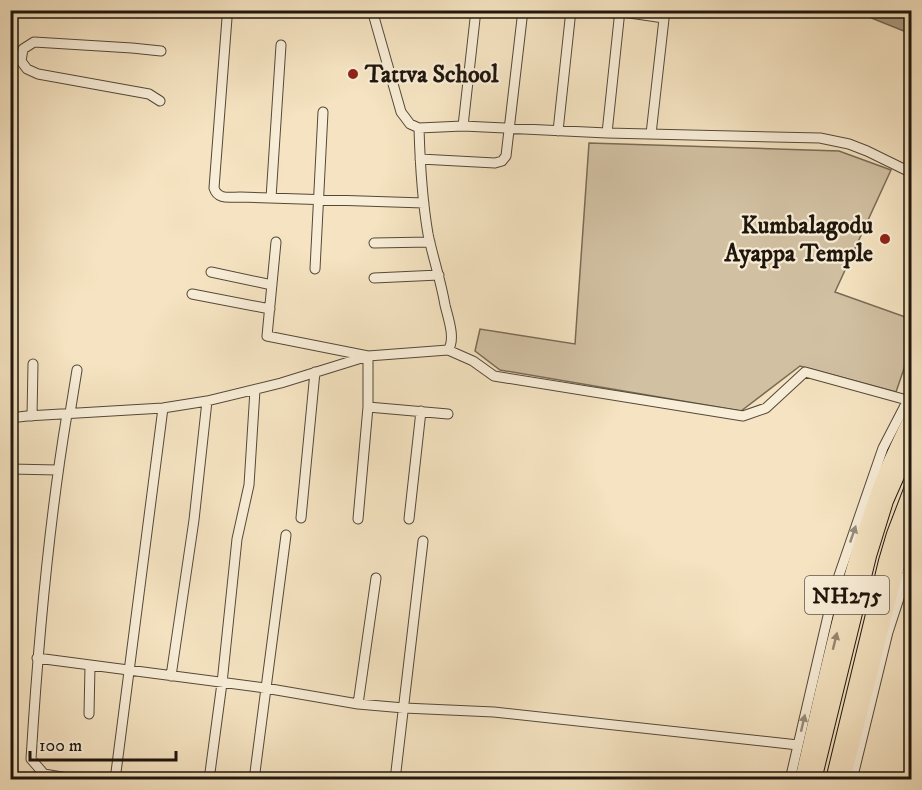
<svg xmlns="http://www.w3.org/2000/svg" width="922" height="790" font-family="'IM FELL DW Pica',serif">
<rect width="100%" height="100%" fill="#f5e3c1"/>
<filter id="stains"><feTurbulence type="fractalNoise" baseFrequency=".00333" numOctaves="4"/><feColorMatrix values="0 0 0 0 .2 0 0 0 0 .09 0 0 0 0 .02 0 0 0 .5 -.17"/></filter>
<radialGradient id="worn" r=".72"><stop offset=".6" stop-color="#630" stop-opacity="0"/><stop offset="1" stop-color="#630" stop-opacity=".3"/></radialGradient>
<path fill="#d1c0a2" stroke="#786b57" stroke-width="1.5" d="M589,143L839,151L891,170L835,292L911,319V348L896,392L800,366L741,411L500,370L475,351L480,329L575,344Z"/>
<path fill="#ac9d83" stroke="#746753" stroke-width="1.5" d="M900,11L911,13V34L854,11Z"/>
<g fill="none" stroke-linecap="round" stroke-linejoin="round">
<defs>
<path id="minor" d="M372,10L401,112L410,124L419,128L463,126L607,133L820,138L849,144L867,151L912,173
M616,11L664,18
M227,18L214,188C218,200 229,197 240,197L424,203
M160,101L149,94L38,74L27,69L21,61L23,49L34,42L132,48L161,51
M463,126L476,10
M558,131L571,10
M607,133L620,10
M651,134L665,10
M420,159L495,163L502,161L506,156L523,10
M271,198L281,45
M276,242L267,336L368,356V407L358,519
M374,243L430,242
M315,269L323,112
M211,272L272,285
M374,278L439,275
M192,294L270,309
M448,350L473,361L494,376L743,416L766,408L805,372L907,400
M368,407L448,414
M70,413L77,370
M67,414C48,528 38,644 31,759L44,774L79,780
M32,416L33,364
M10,418L27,416L163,408L207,401L281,383L368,356L448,350C456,339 448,318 445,305C441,281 433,258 428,234C422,199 420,163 419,128
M10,469L58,470
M301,518L315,372
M409,519L421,411
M37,658L265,688L358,704L404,708L494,712L798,745
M171,676L194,520L207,401
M358,704L376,578
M89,714L90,666
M115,780L163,408
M209,780L222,683L237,539L249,485L255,390
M254,780L286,535
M395,780L423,541
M790,780L834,590L883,448L912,392
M852,780L888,632L912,558"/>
<path id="highway" d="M802,780C826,677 847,573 885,475C893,455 903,435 912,416
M814,780L869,556L886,501L912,442
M833,780L886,561L894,534L912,487
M843,780L901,551L912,521"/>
</defs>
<use href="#minor" stroke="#544939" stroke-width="11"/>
<use href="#highway" stroke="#1f160c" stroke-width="16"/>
<use href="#minor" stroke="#f8edd7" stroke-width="9"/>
<use href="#highway" stroke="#f5e3c1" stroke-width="14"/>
</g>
<defs><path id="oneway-solid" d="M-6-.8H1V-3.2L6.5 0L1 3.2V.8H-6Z" transform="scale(1.5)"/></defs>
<g fill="#968c7c">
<use href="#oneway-solid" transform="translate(853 534) rotate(-71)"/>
<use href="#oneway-solid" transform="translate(803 723) rotate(-77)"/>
</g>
<use fill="#958770" href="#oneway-solid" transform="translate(835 641) rotate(-76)"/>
<g fill="#8f2418" stroke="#f8edd7" stroke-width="2">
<circle cx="353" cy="74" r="6"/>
<circle cx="885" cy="239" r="6"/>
</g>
<g text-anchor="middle" stroke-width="4.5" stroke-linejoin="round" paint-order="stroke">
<rect fill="#f8edd7" stroke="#605649" stroke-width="1.5" x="805" y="576" width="84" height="38" rx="4.5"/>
<g font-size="22" font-weight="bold" fill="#1f160c">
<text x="847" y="603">NH275</text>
</g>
<g font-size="24" font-weight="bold" fill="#1f160c" stroke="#f8edd7" text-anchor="start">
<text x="365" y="82">Tattva School</text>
<text x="873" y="233" text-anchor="end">Kumbalagodu<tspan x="873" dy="28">Ayappa Temple</tspan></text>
</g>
</g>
<rect width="922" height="790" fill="none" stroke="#f5e3c1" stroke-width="36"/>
<rect x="12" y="12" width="898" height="766" fill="none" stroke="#1f160c" stroke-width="3"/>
<rect x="18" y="18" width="886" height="754" fill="none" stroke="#1f160c" stroke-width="1.5"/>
<path d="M30 751v9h146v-9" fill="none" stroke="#1f160c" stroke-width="3"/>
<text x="39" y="751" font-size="18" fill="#1f160c" stroke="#f8edd7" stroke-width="4.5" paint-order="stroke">100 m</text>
<rect width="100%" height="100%" filter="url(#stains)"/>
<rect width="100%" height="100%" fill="url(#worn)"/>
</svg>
